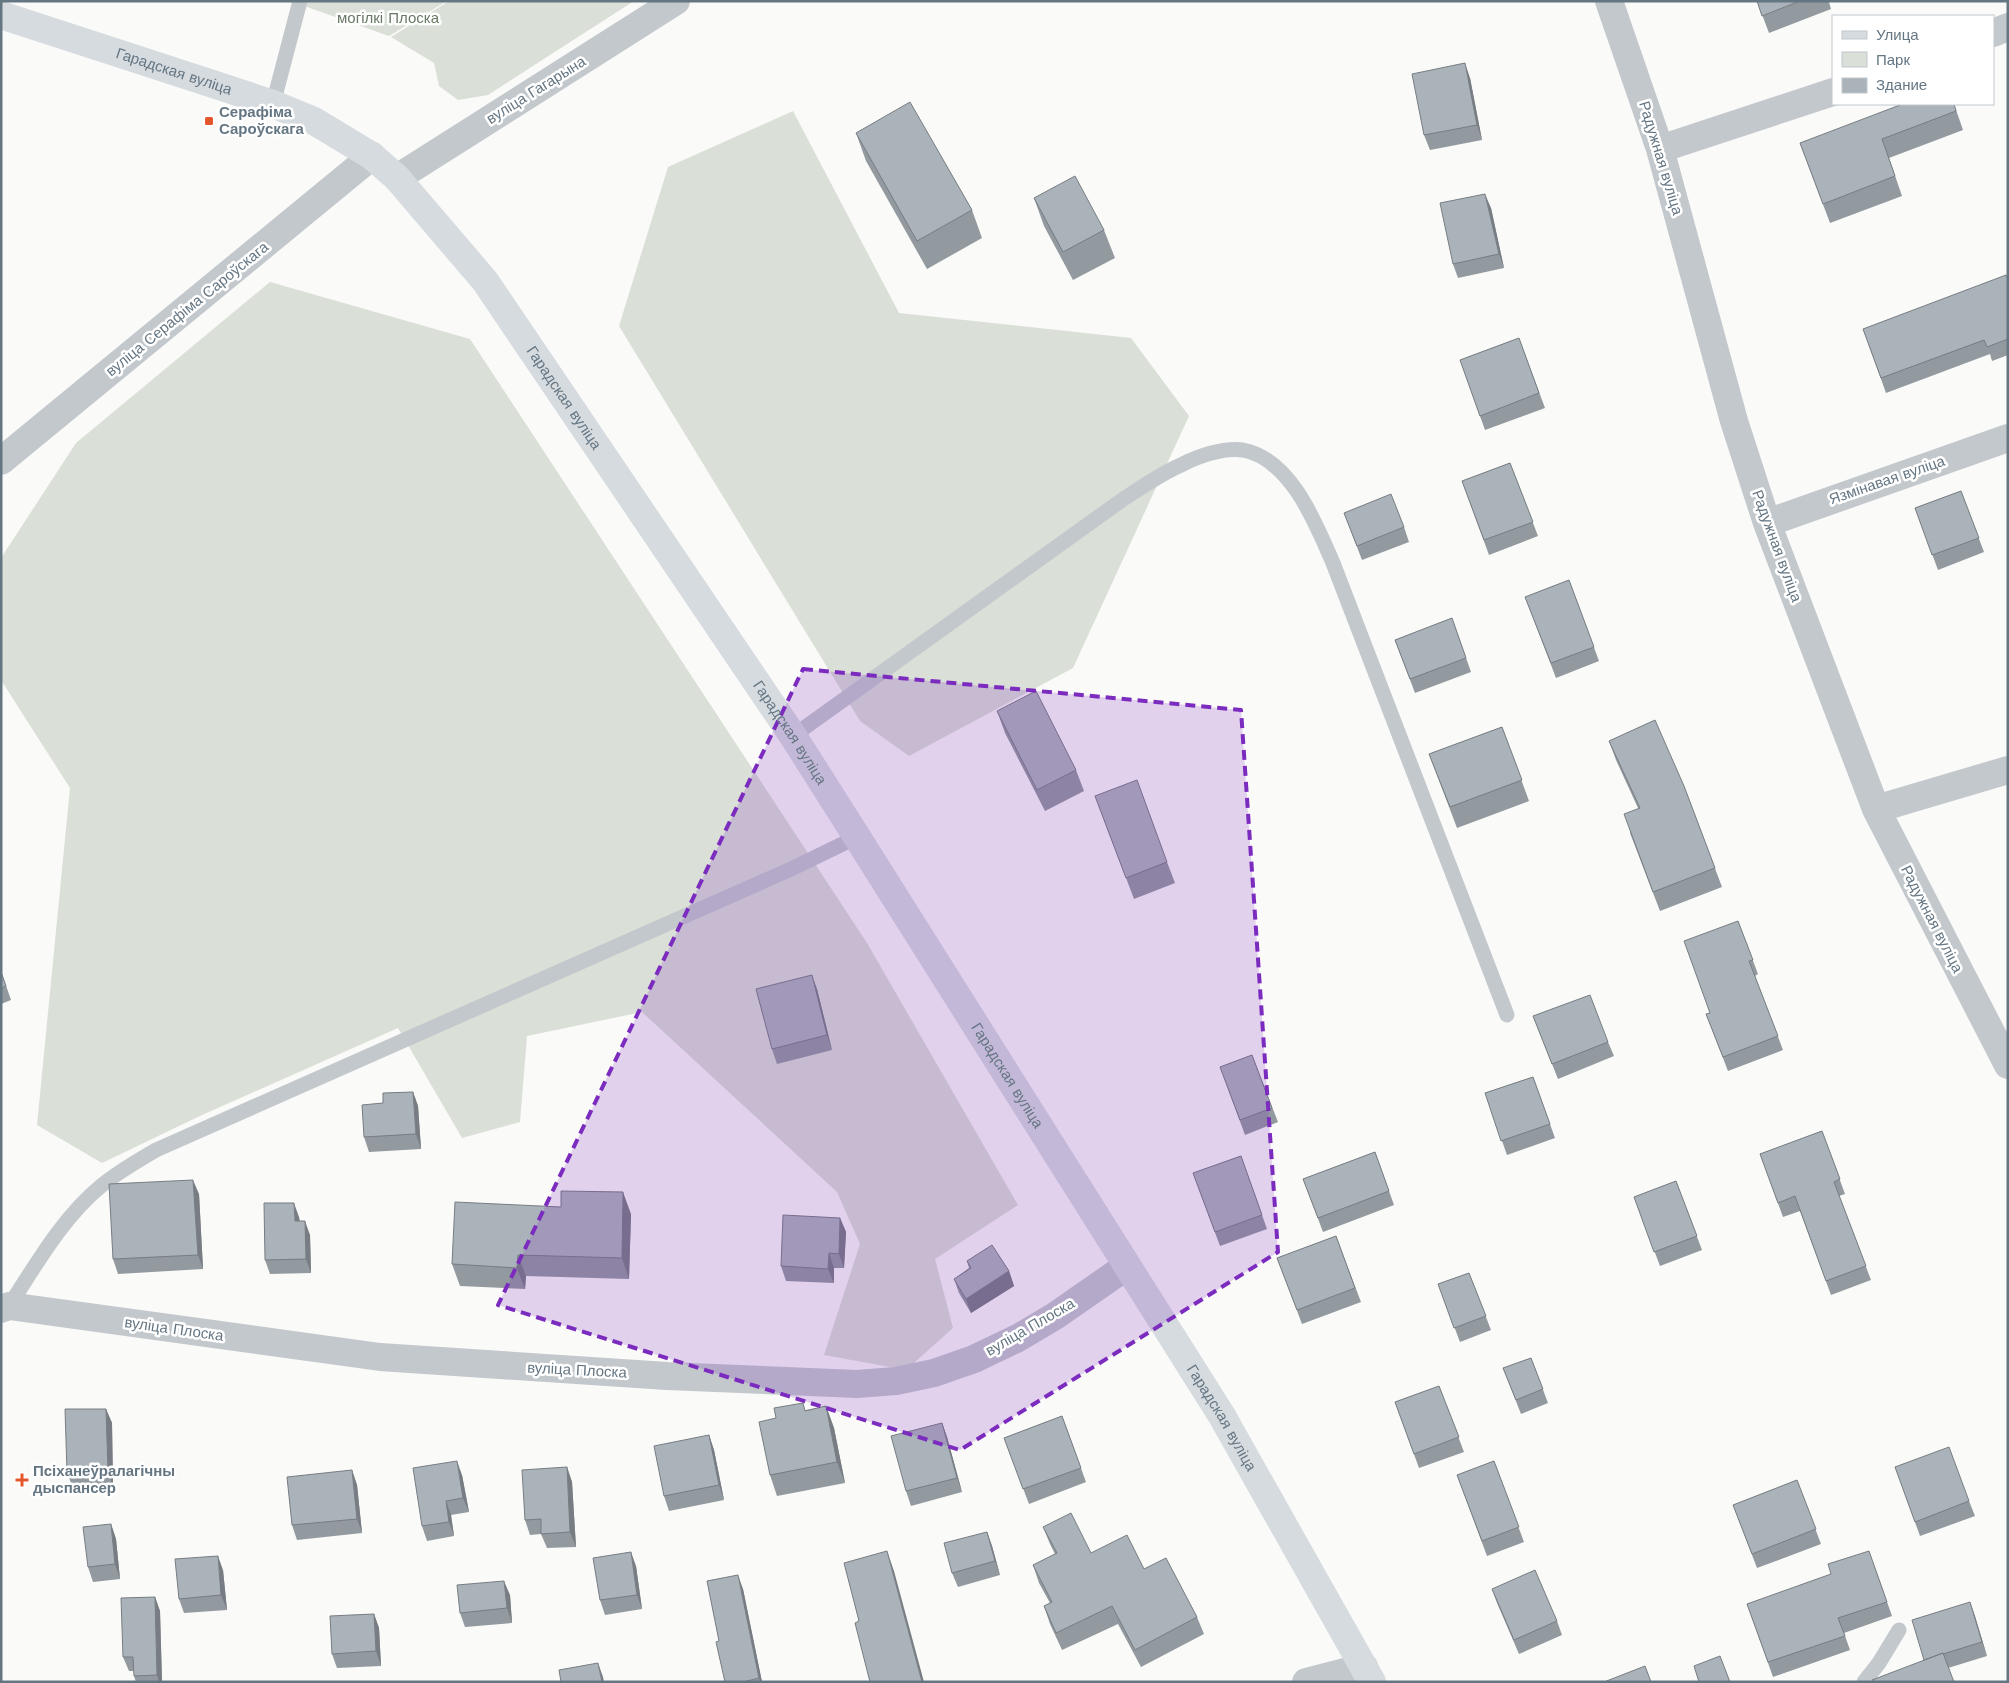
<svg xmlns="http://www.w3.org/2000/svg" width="2009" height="1683" font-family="'Work Sans',sans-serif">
<rect width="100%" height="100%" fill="#fafaf8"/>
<path fill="#dadfd7" d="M290,1H447L389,36Z
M449,1H634L488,95L458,100L439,86L434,63L391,37Z
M793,111L899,313L1131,338L1189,416L1073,668L909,756L860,721L619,326L668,167Z
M270,282L470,339L867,943L1018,1205L935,1259L953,1328L906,1370L824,1355L860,1244L837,1192L642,1012L527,1036L520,1122L462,1138L398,1028L202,1115L102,1163L37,1125L70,788L1,680V558L76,443Z"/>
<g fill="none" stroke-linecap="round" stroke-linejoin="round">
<path stroke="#c3c8cc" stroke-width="15" d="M273,104L300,1
M793,736L1122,500C1141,488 1160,474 1181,465C1198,456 1224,447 1243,450C1291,459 1316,524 1333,563L1507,1015
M9,1306C36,1265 62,1218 101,1186C118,1172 137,1161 156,1150L791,869L857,837
M1864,1682L1879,1663L1899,1630"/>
<path stroke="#c3c8cc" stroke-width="28" d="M1609,1L1660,149L1734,421L1767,523L1876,809L2008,1065
M1993,33L2008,27
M1660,149L1833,92
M1,461L372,156
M1767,523L2008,438
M1876,809L2008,770
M1,1309L9,1306L380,1357L667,1376L857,1384L896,1381L934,1373L974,1359L1018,1338L1055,1316L1127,1266
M1306,1682L1364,1667"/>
<path stroke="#c3c8cc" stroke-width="28" d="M397,178L676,1"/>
<path stroke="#d6dbdf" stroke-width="28" id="s1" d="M1,15L219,86L273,104L314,121L372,156L397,178L485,281L793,736L857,837L1222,1416L1372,1682"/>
</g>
<path fill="#929a9f" d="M1757,1H1832L1829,2L1831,9L1769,33Z
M1470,78L1482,140L1430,150L1424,135Z
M1954,104L1963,130L1889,158L1902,196L1830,223L1800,143Z
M856,133L972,210L982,238L927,269L866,161Z
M1034,198L1104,230L1115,258L1073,280L1044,226Z
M1491,208L1504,268L1458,278L1453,264Z
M2008,279V355L1992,361L1990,354L1886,393L1863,329Z
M1519,338L1545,408L1485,430L1460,360Z
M1510,463L1538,536L1489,555L1462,481Z
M1961,491L1984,552L1938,570L1915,508Z
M1344,513L1404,527L1409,542L1362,560Z
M1569,580L1599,661L1556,678L1525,597Z
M1452,618L1471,672L1415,693L1395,640Z
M997,711L1076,770L1084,791L1045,811L1005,733Z
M1502,727L1529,801L1457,828L1429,754Z
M1609,741L1684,786L1722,887L1660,911L1630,833L1638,808L1616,760Z
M1095,796L1167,862L1175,883L1134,899Z
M1738,921L1758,974L1755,976L1783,1050L1728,1071L1706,1014L1710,1013Z
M1,971L11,1000L1,1004Z
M817,989L832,1050L777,1064L772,1049Z
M1533,1016L1608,1042L1614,1056L1558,1079Z
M1252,1055L1278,1122L1245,1135L1220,1067Z
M1533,1077L1555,1138L1507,1155L1485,1093Z
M413,1092L418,1106L421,1149L369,1152L364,1137L383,1103Z
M1822,1131L1845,1194L1839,1196L1871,1280L1831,1295L1800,1211L1783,1217L1760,1154Z
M1375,1152L1394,1205L1323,1232L1303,1179Z
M1241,1156L1267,1229L1220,1246L1193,1173Z
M1676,1181L1702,1250L1660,1266L1634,1197Z
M199,1194L203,1269L118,1274L113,1259Z
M631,1214L629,1279L526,1276L525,1289L460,1286L452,1264Z
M299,1217L300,1221L310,1235L311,1273L270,1274L265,1260Z
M840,1218L846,1232L844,1268H834V1283L786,1281L781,1266Z
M1336,1236L1361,1302L1302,1324L1277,1258Z
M967,1261L1009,1271L1014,1286L971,1313L959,1293L954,1279L969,1268Z
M1469,1273L1491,1330L1460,1342L1438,1284Z
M1531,1358L1548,1403L1521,1414L1503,1368Z
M1439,1386L1464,1452L1419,1468L1395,1402Z
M826,1406L834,1428L845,1483L777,1496L770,1475L776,1418L806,1410Z
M106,1409L112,1423L113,1486H72L67,1472Z
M1062,1416L1086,1482L1029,1504L1004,1438Z
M942,1423L947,1437L962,1492L911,1506L906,1491Z
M709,1435L714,1450L724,1500L669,1511L664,1496Z
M1494,1461L1524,1542L1487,1556L1457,1475Z
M567,1467L572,1482L576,1547L547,1548L541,1534L530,1535L525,1520Z
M1895,1467L1969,1501L1975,1516L1920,1536Z
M352,1470L357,1485L362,1533L297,1540L292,1525Z
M462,1475L469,1512L451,1515L454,1536L427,1541L422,1526Z
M1797,1480L1821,1544L1757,1568L1733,1505Z
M111,1524L116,1539L120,1579L93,1582L88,1567Z
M1043,1527L1091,1553L1144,1569L1197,1617L1204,1634L1141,1667L1118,1624L1062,1650L1050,1624L1044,1606L1050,1603L1039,1583L1033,1565L1055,1554L1050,1544Z
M987,1532L992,1546L1000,1575L958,1587L952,1573Z
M1874,1565L1892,1616L1844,1633L1850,1650L1773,1677L1747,1604Z
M636,1566L642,1609L605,1615L600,1600Z
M223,1570L227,1610L184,1613L179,1599Z
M743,1589L762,1682H725L719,1641Z
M1492,1589L1557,1621L1562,1635L1519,1654L1497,1603Z
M510,1595L512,1623L465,1627L460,1613Z
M155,1597L160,1611L162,1682H136L134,1676V1671H129L123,1657Z
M1970,1602L1987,1656L1948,1668L1924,1660Z
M374,1614L379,1628L381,1666L337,1668L332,1654Z"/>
<path fill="#777d82" d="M1465,63L1470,78L1482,140L1477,125Z
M1485,194L1491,208L1504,268L1499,254Z
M812,975L817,989L832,1050L827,1035Z
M413,1092L418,1106L421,1149L416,1134Z
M193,1180L199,1194L203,1269L198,1255Z
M623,1192L631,1214L629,1279L622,1258Z
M294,1203L299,1217L300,1235L295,1221Z
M840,1218L846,1232L844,1268L839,1254Z
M305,1221L310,1235L311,1273L306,1259Z
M829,1253L834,1268V1283L828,1269Z
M518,1255L526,1276L525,1289L517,1268Z
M1009,1271L1014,1286L971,1313L966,1299Z
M826,1406L834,1428L845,1483L837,1462Z
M106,1409L112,1423L113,1486L108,1471Z
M942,1423L947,1437L962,1492L957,1478Z
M709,1435L714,1450L724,1500L719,1485Z
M457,1461L462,1475L469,1512L463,1498Z
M567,1467L572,1482L576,1547L570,1532Z
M352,1470L357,1485L362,1533L357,1519Z
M446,1501L451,1515L454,1536L449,1522Z
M111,1524L116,1539L120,1579L115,1564Z
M987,1532L992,1546L1000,1575L995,1561Z
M887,1551L894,1571L924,1682H922Z
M631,1552L636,1566L642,1609L637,1595Z
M218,1556L223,1570L227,1610L221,1595Z
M738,1575L743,1589L762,1682H760L759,1678Z
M504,1581L510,1595L512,1623L507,1608Z
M155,1597L160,1611L162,1682H159L157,1675Z
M1970,1602L1975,1616L1987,1656L1982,1642Z
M374,1614L379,1628L381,1666L376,1651Z
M598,1663L603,1677L604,1682H602Z"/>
<path fill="#aab3b9" stroke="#777d82" d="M1757,1H1800L1762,16Z
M1465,63L1477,125L1424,135L1412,74Z
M910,102L972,210L917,241L856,133Z
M1899,104H1954L1956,111L1882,139L1895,176L1823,204L1800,143L1900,105Z
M1075,176L1104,230L1063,252L1034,198Z
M1485,194L1499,254L1453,264L1440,203Z
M2006,275L2008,279V339L1987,347L1984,340L1881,378L1863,329Z
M1519,338L1539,393L1480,416L1460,360Z
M1510,463L1533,522L1484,540L1462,481Z
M1961,491L1979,538L1932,555L1915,508Z
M1391,494L1404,527L1357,546L1344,513Z
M1569,580L1594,647L1551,663L1525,597Z
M1452,618L1466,658L1410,679L1395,640Z
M1036,691L1076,770L1037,790L997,711Z
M1655,720L1684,786L1715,868L1653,892L1624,814L1640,808L1609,741Z
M1502,727L1522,780L1450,807L1429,754Z
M1137,780L1167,862L1126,878L1095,796Z
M1738,921L1753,960L1749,961L1778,1036L1723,1057L1706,1014L1710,1013L1684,941Z
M1,972L6,986L1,988Z
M812,975L827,1035L772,1049L756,989Z
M1590,995L1608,1042L1552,1064L1533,1016Z
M1252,1055L1272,1108L1240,1120L1220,1067Z
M1533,1077L1550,1124L1501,1141L1485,1093Z
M413,1092L416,1134L364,1137L362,1105L383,1103V1093Z
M1822,1131L1840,1179L1834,1182L1866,1266L1826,1281L1795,1196L1778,1203L1760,1154Z
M1375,1152L1389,1191L1318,1218L1303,1179Z
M1241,1156L1262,1215L1215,1232L1193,1173Z
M193,1180L198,1255L113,1259L109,1184Z
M1676,1181L1697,1236L1654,1252L1634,1197Z
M561,1191L623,1192L622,1258L518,1255L517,1268L452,1264L455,1202L561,1207Z
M264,1203H294L295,1221H305L306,1259L265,1260Z
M783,1215L840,1218L839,1254L829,1253L828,1269L781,1266Z
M1336,1236L1355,1288L1297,1310L1277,1258Z
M992,1245L1009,1271L966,1299L954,1279L971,1268L967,1261Z
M1469,1273L1486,1316L1454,1328L1438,1284Z
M1531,1358L1543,1389L1516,1400L1503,1368Z
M1439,1386L1459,1437L1414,1454L1395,1402Z
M803,1403L805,1411L826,1406L837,1462L770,1475L759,1422L776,1418L774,1408Z
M65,1409H106L108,1471L67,1472Z
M1062,1416L1081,1468L1023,1489L1004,1438Z
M942,1423L957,1478L906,1491L891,1436Z
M709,1435L719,1485L664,1496L654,1446Z
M1949,1447L1969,1501L1915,1522L1895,1467Z
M457,1461L463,1498L446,1501L449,1522L422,1526L413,1468Z
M1494,1461L1519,1527L1482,1541L1457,1475Z
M567,1467L570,1532L541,1534V1519L525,1520L522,1470Z
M352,1470L357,1519L292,1525L287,1477Z
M1797,1480L1816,1529L1752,1554L1733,1505Z
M1071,1513L1091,1553L1127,1535L1144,1569L1166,1558L1197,1617L1135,1650L1112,1606L1056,1633L1044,1606L1052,1602L1033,1565L1057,1553L1043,1527Z
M111,1524L115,1564L88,1567L83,1527Z
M987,1532L995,1561L952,1573L944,1543Z
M887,1551L922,1682H870L855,1623L859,1621L844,1563Z
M1869,1551L1887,1602L1838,1618L1845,1636L1768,1662L1747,1604L1831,1574L1828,1564Z
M631,1552L637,1595L600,1600L593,1558Z
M218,1556L221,1595L179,1599L175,1559Z
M1535,1570L1557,1621L1514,1640L1492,1589Z
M738,1575L759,1678L743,1682H725L716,1642L719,1641L707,1581Z
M504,1581L507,1608L460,1613L457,1585Z
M155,1597L157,1675L134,1676L133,1657H123L121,1598Z
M1970,1602L1982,1642L1943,1654V1653L1924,1660L1912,1620Z
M374,1614L376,1651L332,1654L330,1616Z
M1943,1653L1954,1682H1873L1872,1680Z
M1720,1656L1730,1682H1699L1694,1666Z
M598,1663L602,1682H561L559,1670Z
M1645,1666L1651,1682H1604Z"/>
<path fill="#7b2cbf" fill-opacity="0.2" stroke="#7b2cbf" stroke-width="4" stroke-dasharray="10 6" stroke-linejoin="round" d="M803,669L1241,710L1278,1252L960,1450L498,1305Z"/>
<g fill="#e4572e" stroke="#fff" stroke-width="2">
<rect x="204" y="116" width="10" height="10" rx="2.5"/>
<path d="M19.5 1472.5h5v5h5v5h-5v5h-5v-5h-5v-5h5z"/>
</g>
<g text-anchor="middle" stroke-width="5" stroke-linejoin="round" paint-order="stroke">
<g font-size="15" fill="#687a64" stroke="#fff">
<text x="388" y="23">могілкі Плоска</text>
</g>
<g font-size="15" fill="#657683" stroke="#fff">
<text dy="5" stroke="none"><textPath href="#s1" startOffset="182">Гарадская вуліца</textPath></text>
<text transform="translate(536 90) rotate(-32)" y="5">вуліца Гагарына</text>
<text transform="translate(1661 158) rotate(73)" y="5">Радужная вуліца</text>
<text transform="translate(187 309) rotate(-39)" y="5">вуліца Серафіма Сароўскага</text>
<text dy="5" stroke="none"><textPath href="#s1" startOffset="708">Гарадская вуліца</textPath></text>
<text transform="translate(1887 480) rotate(-19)" y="5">Язмінавая вуліца</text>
<text transform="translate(1777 546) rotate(70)" y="5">Радужная вуліца</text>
<text dy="5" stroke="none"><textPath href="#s1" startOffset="1112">Гарадская вуліца</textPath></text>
<text transform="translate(1932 919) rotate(63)" y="5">Радужная вуліца</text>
<text dy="5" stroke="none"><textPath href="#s1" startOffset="1518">Гарадская вуліца</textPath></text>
<text transform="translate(1030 1327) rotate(-30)" y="5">вуліца Плоска</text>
<text transform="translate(174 1329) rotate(8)" y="5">вуліца Плоска</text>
<text transform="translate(577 1370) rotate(3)" y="5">вуліца Плоска</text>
<text dy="5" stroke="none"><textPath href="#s1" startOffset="1922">Гарадская вуліца</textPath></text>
</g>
<g font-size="15" font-weight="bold" fill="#657683" stroke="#fff" text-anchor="start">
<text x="219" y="117">Серафіма<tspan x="219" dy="17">Сароўскага</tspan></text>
<text x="33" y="1476">Псіханеўралагічны<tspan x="33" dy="17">дыспансер</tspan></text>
</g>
</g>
<rect width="2009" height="1683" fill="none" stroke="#657683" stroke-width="5"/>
<rect x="1832" y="15" width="162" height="90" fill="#ffffff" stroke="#c1c8cd"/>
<rect x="1842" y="31" width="25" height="8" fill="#d6dbdf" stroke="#c1c8cd"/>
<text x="1876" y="40" font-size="15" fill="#657683">Улица</text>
<rect x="1842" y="52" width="25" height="15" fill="#dadfd7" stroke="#c1c8cd"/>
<text x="1876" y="65" font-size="15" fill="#657683">Парк</text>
<rect x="1842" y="78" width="25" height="15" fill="#aab3b9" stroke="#c1c8cd"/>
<text x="1876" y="90" font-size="15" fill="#657683">Здание</text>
</svg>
